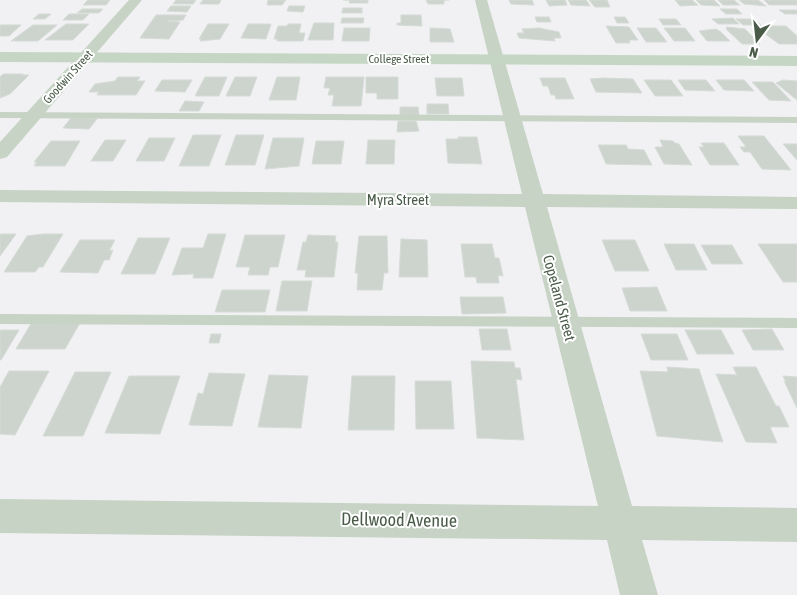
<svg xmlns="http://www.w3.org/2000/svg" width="797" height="595" font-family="'Asap Condensed',sans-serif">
<rect width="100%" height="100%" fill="#f1f0f2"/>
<path fill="#cdd4ce" stroke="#d5dbd6" d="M88,0H110L106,5H83Z
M176,0H196L193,4H173Z
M203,0H221L219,4H200Z
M268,0H286L282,5H267Z
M343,0H368V3H349L350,0Z
M426,0H449H444V4H428Z
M509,0H532L534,5L511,4Z
M546,0H565L567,5L549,6Z
M568,0H586L590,6L571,5Z
M589,0H607L610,7H595Z
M675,0H692L698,5L680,6Z
M696,0H714L720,6L701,5Z
M718,0H734L740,5H723Z
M739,0H758L766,6L744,4Z
M764,0H797V5H769Z
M171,6H191L187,12L167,11Z
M289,6H305L303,12L287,11Z
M343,8H362V13H342Z
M82,9H103L99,13H77Z
M720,9H737L742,14H726Z
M779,10H797V14H785Z
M39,14H51L45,19H33Z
M69,14H89L83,20H63Z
M156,15H186L183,20L168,21L180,22L169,39L140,38Z
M401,15H421L422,26L397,25V23H401Z
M535,17H549L551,22H537Z
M614,17H625L629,23H617Z
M342,18H364L363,23H341Z
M733,18L739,24H718L712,19Z
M659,19H676L681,25H663Z
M736,19H754L761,25H743Z
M314,23H334L333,40H308Z
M66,24H89L73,40H45Z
M208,24H229L220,39L200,41L201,39H199Z
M248,24H271L266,39L241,38Z
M288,24H301L299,33H305L303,41H277V39H274L278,26H287Z
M0,25H21L9,36H0Z
M33,25H57L38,41H11Z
M606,26L629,27L638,40H629L630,43H616Z
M759,26H786L797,36V44H779L764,33H767Z
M727,27L745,29L760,44H742L726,29Z
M344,28H370L369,41H342Z
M430,28L450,29L454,42H430Z
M539,28L559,32L561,38H554L555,41L519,38L517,33H524L522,29Z
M637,28H656L667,42H646Z
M664,28H685L695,41H674Z
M716,29L721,32L730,41H707L699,31Z
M3,74H23L21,75H29L10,94L0,98V77Z
M118,77H140L137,81H145L136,95H97L99,92H89L95,84L115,81Z
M205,77H227L219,96H195Z
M235,77H257L250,96H226Z
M277,77H300L296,100H269Z
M326,77H364L361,106H332L334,95H328L330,88H324Z
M366,77H398V99H377V93H366Z
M435,78H462L464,96H437Z
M540,78H565L574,99H556L555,95H551L548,86H543Z
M603,78L633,79L642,93L596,92L590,79Z
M162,80H192L185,92L155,91Z
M644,80H671L683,96H655Z
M678,80H706L715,91L685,90Z
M716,80H744L754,91L724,90Z
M783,80L797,81V100L776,83Z
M752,82H773L791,101L769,100Z
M185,101L204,102L199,111H179Z
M427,104H448L449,114H427Z
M400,107H418L419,115H400Z
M71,118L97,119L89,129L63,128Z
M398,121H416L419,131L397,132Z
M193,135H221L209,166H179Z
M236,135H264L255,165H225Z
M738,136H764L791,170L762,169L750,152H744L740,147H746Z
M458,137H477L482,164L448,163L446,139H459Z
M149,138H175L164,161H136Z
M273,138H304L299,166L265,169Z
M105,140H126L113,161H91Z
M368,140H395L394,164H366Z
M660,140L673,141L675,143L679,144L692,165L664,164L655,147H663Z
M51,141H80L65,166H34L37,162H34Z
M316,141H344L341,164H312Z
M701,143H724L739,165H710L699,147H704Z
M783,144H797V160Z
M598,145H626L628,149L644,150L652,165L606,164Z
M0,234H16L0,256Z
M43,234H63L43,267H39L35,272H4L27,236Z
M208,234H226L213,278H193L194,274L172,275L182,248H203Z
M245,235H285L278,267H270L268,275H248L250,267H236Z
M308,235L336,236L335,242H338L334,277H305L306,270H297L303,242H306Z
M359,236H387L388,273H384L382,290H357L358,273H355Z
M138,238H170L155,274H121Z
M401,239L427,240L428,277H399Z
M80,240H115L109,251L113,250L109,260H104L98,273L60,272Z
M602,240H635L649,271H615Z
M461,244H492L495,258H499L503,276L498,275L499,283H477L476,277H465Z
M664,244H694L707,270H676Z
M758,244H797V282H783Z
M701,245H732L743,264H712Z
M282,281H312L307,311H276Z
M657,287L667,311H630L622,288Z
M222,290H270L265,312H215Z
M460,297H503L506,313L462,314Z
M32,322L80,323L65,349H16Z
M479,329H507L511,350H482Z
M772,329L784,350H753L742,330Z
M0,330H19L1,360H0Z
M685,330H721L734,354H697Z
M211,334H221L219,343H209Z
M641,334H677L688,360H651Z
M471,361L514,362L515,368H520L522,380L516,379L524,440L477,438Z
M667,367L699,369L723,442L657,436L640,371L668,372Z
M733,367H756L776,406H779L789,427H770L777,443L746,442L716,374L737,375Z
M9,371H49L15,435L0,434V387Z
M75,372H111L83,436H43Z
M209,373L245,374L232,426L189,425L198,393L203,394Z
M269,375L308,376L301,428L258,427Z
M129,376H180L160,434L105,433Z
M352,376H395L394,430H348Z
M783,376L797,377V408L784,381L786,382Z
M415,381H451L454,429H416Z"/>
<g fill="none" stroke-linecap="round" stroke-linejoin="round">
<path fill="#c6d3c5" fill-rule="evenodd" d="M0,112L797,117V123L0,118Z
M0,314L797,318V328L0,324Z"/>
<path fill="#c6d3c5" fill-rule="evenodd" d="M129,0H142L7,157L0,159V142Z
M475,0H487L543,194L797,197V209L547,207L632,506L797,508V542L642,540L658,595H620L607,540L0,533V499L598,506L525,207L0,202V190L522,194Z"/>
<path fill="#c5d7c4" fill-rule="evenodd" d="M0,52L797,56V66L0,62Z"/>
</g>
<g text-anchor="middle" stroke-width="4" stroke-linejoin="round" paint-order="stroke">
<g font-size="12" fill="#4a5c49" stroke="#fff">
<text x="399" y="63">College Street</text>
<text transform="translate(68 77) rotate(-48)" y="4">Goodwin Street</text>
</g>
<g font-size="15" fill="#4a5c49" stroke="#fff">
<text x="398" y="205">Myra Street</text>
<text transform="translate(559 298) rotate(75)" y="5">Copeland Street</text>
</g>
<g font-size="18" fill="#4a5c49" stroke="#fff">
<text transform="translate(399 520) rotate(1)" y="6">Dellwood Avenue</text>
</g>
</g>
<g transform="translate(757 40) rotate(195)" stroke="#ffffff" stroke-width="4" paint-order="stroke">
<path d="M0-4L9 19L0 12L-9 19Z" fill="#4a5c49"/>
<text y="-8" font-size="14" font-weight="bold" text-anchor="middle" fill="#4a5c49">N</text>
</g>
</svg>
